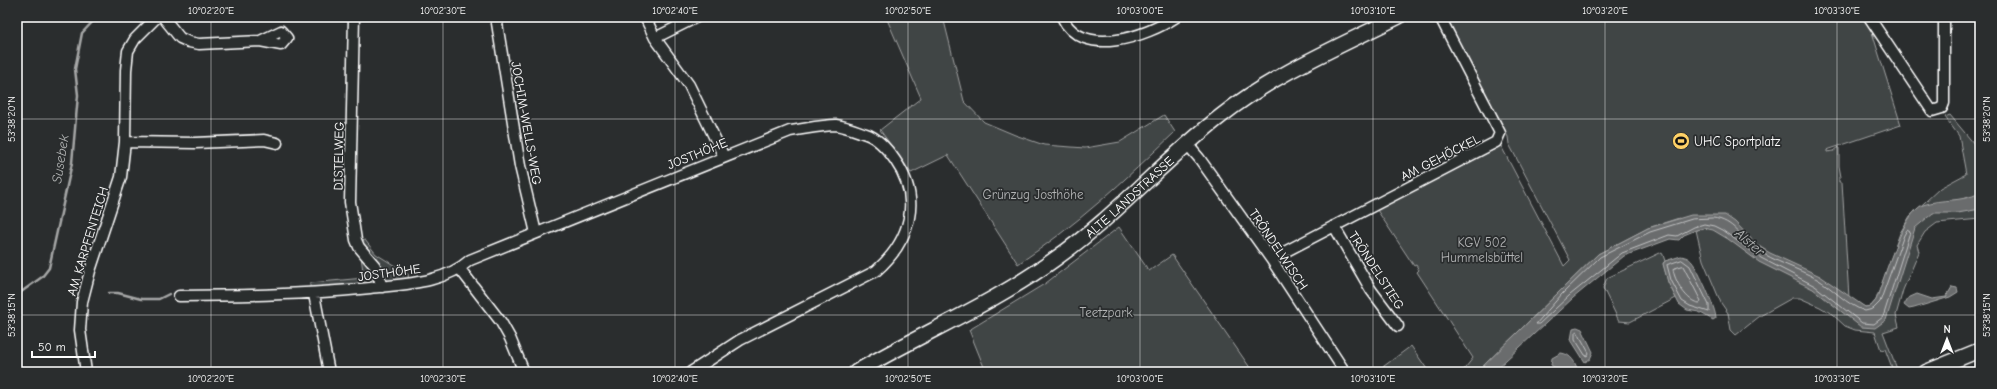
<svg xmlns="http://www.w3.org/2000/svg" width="1997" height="389" font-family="'Comic Neue',sans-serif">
<rect width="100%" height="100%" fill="#2a2d2e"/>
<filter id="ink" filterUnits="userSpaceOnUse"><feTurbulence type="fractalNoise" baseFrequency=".025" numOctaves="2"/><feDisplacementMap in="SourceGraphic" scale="8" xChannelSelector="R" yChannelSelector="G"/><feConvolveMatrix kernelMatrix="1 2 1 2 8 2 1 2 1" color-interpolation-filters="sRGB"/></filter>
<g filter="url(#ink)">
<path fill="#414445" stroke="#a0a2a2" d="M886,17H943L964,101L984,122L1015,135L1044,145L1085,148L1120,142L1164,115L1175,132C1125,180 1076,226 1018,264L948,155L911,173L880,130L921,98Z
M1446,17H1862L1871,29L1901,125L1827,150V152L1834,151L1839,147V166L1841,177H1839V182H1842L1849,298L1865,307L1871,306L1876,300L1900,233L1910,216L1940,188L1966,174L1959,136L1945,117L1950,115L1980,151V219L1937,223L1925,232L1917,245L1919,252L1903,290L1896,315L1899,327L1883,332L1897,369L1893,370L1885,349L1881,350L1875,332L1855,330L1845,326L1832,314L1820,307L1800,298H1792L1760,316L1736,335L1731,330L1728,313L1721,303L1703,260L1696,230L1679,218L1648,228L1598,254L1477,372H1462L1473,358L1417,272L1419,270L1416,265L1414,266L1377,210L1501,146L1564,266L1570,260L1509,144L1508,137Z
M1119,227L1149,271L1172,255L1253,372H986L969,330L1046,283Z
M365,240L376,254L408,274L409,280L390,282L386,279L379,266L368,253L361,241Z
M1662,252L1665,261L1663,263L1668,282L1676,298L1630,322L1619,321L1603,288L1607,278Z
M361,257L371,268L375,277L370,284L310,289V283L364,278Z
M1411,346L1429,372H1376Z"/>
<path fill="#6a6c6d" stroke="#a6a7a7" d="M1980,193V209L1958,213H1933L1915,228L1886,320L1875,328L1861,327L1813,289L1759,262L1728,239L1713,230L1704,228L1696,230L1684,235L1679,240L1670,239L1624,256L1573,298L1493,372H1477L1598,254L1648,228L1691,215H1725L1735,222L1757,245L1770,253L1820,276L1865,307L1871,306L1876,300C1884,279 1903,212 1923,205C1943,198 1959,203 1980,193Z
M1681,256C1686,257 1689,258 1692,262C1698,269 1716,309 1716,318L1713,320L1699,312L1687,310L1679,304L1668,282L1663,264L1665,261Z
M1952,287L1957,288L1958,292L1950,297L1914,308L1909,309L1904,305L1908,298L1917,294L1932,299L1946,297Z
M1577,327L1582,329L1593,352L1590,359L1585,362L1571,340L1573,328Z
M1561,353C1571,354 1576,363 1578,372L1559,370L1551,365L1552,358Z"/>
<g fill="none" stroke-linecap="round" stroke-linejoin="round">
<path stroke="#c3c4c5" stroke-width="1" d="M1713,218C1734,220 1741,238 1756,249C1775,262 1797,268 1817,279C1833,288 1846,305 1865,311L1873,309L1880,302L1904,235L1907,230L1910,232L1883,317L1874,324L1862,323L1815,286L1761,258L1722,230L1714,226L1704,224L1694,227L1677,236L1669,235L1622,253L1570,295L1539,324H1536L1562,294L1600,257L1650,232L1692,219Z
M1682,260L1690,266L1709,305V312L1690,306L1682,301L1671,280L1667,265Z
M1683,266L1701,301L1700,303C1687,303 1674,280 1673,269Z
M1577,331L1589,353L1587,356L1585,355L1575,339V333Z"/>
<path stroke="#a6a7a7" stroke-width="2.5" d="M109,293H118L141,299H159L169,294
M17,295L42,277L49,268L72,163L78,95L75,69L82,33L97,17"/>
<defs>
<path id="minor" d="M163,17L180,38L189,42L199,44L260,41L281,45L287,38L281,31L260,41
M354,17L350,202L356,240L359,247L375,266L382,287
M496,17L520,166L536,233
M645,17L655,38L689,85L724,157
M1062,17C1082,60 1147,36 1176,17
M1869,17L1932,111L1942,108L1944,103V17
M655,38L697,17
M125,142L195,143L264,140L277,143
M1187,144L1199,158L1271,259L1345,372
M1334,226L1371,290L1398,326
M1271,259L1496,142L1500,133L1440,17
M460,269L501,322L510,338L524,372
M314,294L329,372
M179,296C244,296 305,295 370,288C403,284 443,284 470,260L790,131C805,129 822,125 836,125C845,126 857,131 866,134C878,138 888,150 895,160C923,200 910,241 876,271L740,340L691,372
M86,372L80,330L82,302L90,271L121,177L125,142L126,70L128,51L135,39L157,17"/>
<g id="secondary">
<path id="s1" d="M856,372C922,333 993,304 1055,259C1115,217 1163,161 1221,116C1274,74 1338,47 1398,17"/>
<path d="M1926,372L1980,350"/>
</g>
</defs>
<use href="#minor" stroke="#fff" stroke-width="13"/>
<use href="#secondary" stroke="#fff" stroke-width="17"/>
<use href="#minor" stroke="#2a2d2e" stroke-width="10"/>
<use href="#secondary" stroke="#2a2d2e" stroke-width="14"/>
</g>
</g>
<path fill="none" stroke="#fff" stroke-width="1" stroke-opacity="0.45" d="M211,17V372M443,17V372M675,17V372M908,17V372M1140,17V372M1373,17V372M1605,17V372M1837,17V372M17,119H1980M17,315H1980"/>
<defs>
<symbol id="stadium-disc" viewBox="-11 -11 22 22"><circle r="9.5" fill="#ffd166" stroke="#2a2d2e"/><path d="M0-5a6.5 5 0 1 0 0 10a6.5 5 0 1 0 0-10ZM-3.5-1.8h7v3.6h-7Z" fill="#111"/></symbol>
</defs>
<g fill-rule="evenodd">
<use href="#stadium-disc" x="1671" y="131" width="20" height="20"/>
</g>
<g text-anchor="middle" stroke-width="3.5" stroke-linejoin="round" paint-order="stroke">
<g font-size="13" fill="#fff" stroke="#2a2d2e">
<text transform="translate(527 123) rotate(80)" y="5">JOCHIM-WELLS-WEG</text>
<text transform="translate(697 153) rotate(-22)" y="5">JOSTHÖHE</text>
<text transform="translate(338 156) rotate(-89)" y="5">DISTELWEG</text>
<text transform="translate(1440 157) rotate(-27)" y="5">AM GEHÖCKEL</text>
<text dy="5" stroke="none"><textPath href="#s1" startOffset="326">ALTE LANDSTRASSE</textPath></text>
<text transform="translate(87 241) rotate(-73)" y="5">AM KARPFENTEICH</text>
<text transform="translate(1279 249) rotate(56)" y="5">TRÖNDELWISCH</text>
<text transform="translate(1377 270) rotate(57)" y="5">TRÖNDELSTIEG</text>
<text transform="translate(389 272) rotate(-8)" y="5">JOSTHÖHE</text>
</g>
<g font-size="13" fill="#fff" stroke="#2a2d2e" text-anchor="start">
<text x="1694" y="146">UHC Sportplatz</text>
</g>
<g font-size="13" fill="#b3b4b5" stroke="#2a2d2e">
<text x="1033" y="199">Grünzug Josthöhe</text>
<text x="1482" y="247">KGV 502<tspan x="1482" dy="15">Hummelsbüttel</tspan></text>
<text x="1106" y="317">Teetzpark</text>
</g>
<g font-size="14" font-style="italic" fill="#b4b6b6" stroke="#2a2d2e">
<text transform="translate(60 159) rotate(-81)" y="5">Susebek</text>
<text transform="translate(1750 242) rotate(41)" y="5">Alster</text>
</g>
</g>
<rect width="1997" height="389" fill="none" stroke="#2a2d2e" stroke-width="44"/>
<g transform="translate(1947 339)" stroke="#2a2d2e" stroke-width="3" paint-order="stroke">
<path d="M0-3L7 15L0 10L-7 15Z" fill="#ffffff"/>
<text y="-6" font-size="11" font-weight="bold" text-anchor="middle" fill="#ffffff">N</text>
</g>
<path d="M32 351v6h63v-6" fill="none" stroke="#ffffff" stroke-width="2"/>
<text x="38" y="351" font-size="12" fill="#ffffff" stroke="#2a2d2e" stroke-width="3" paint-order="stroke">50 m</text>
<rect x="22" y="22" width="1953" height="345" fill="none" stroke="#fff" stroke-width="1.5"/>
<g font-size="10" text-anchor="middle" fill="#fff">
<text x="211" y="14">10°02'20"E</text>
<text x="443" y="14">10°02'30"E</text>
<text x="675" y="14">10°02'40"E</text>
<text x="908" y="14">10°02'50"E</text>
<text x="1140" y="14">10°03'00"E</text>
<text x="1373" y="14">10°03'10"E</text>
<text x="1605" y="14">10°03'20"E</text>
<text x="1837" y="14">10°03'30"E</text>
<text transform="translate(11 119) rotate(-90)" y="4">53°38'20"N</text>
<text transform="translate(1986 119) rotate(-90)" y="4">53°38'20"N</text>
<text transform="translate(11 315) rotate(-90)" y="4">53°38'15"N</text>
<text transform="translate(1986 315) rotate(-90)" y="4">53°38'15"N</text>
<text x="211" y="382">10°02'20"E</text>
<text x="443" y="382">10°02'30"E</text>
<text x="675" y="382">10°02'40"E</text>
<text x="908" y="382">10°02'50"E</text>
<text x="1140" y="382">10°03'00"E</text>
<text x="1373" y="382">10°03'10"E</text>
<text x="1605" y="382">10°03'20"E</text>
<text x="1837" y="382">10°03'30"E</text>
</g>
</svg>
